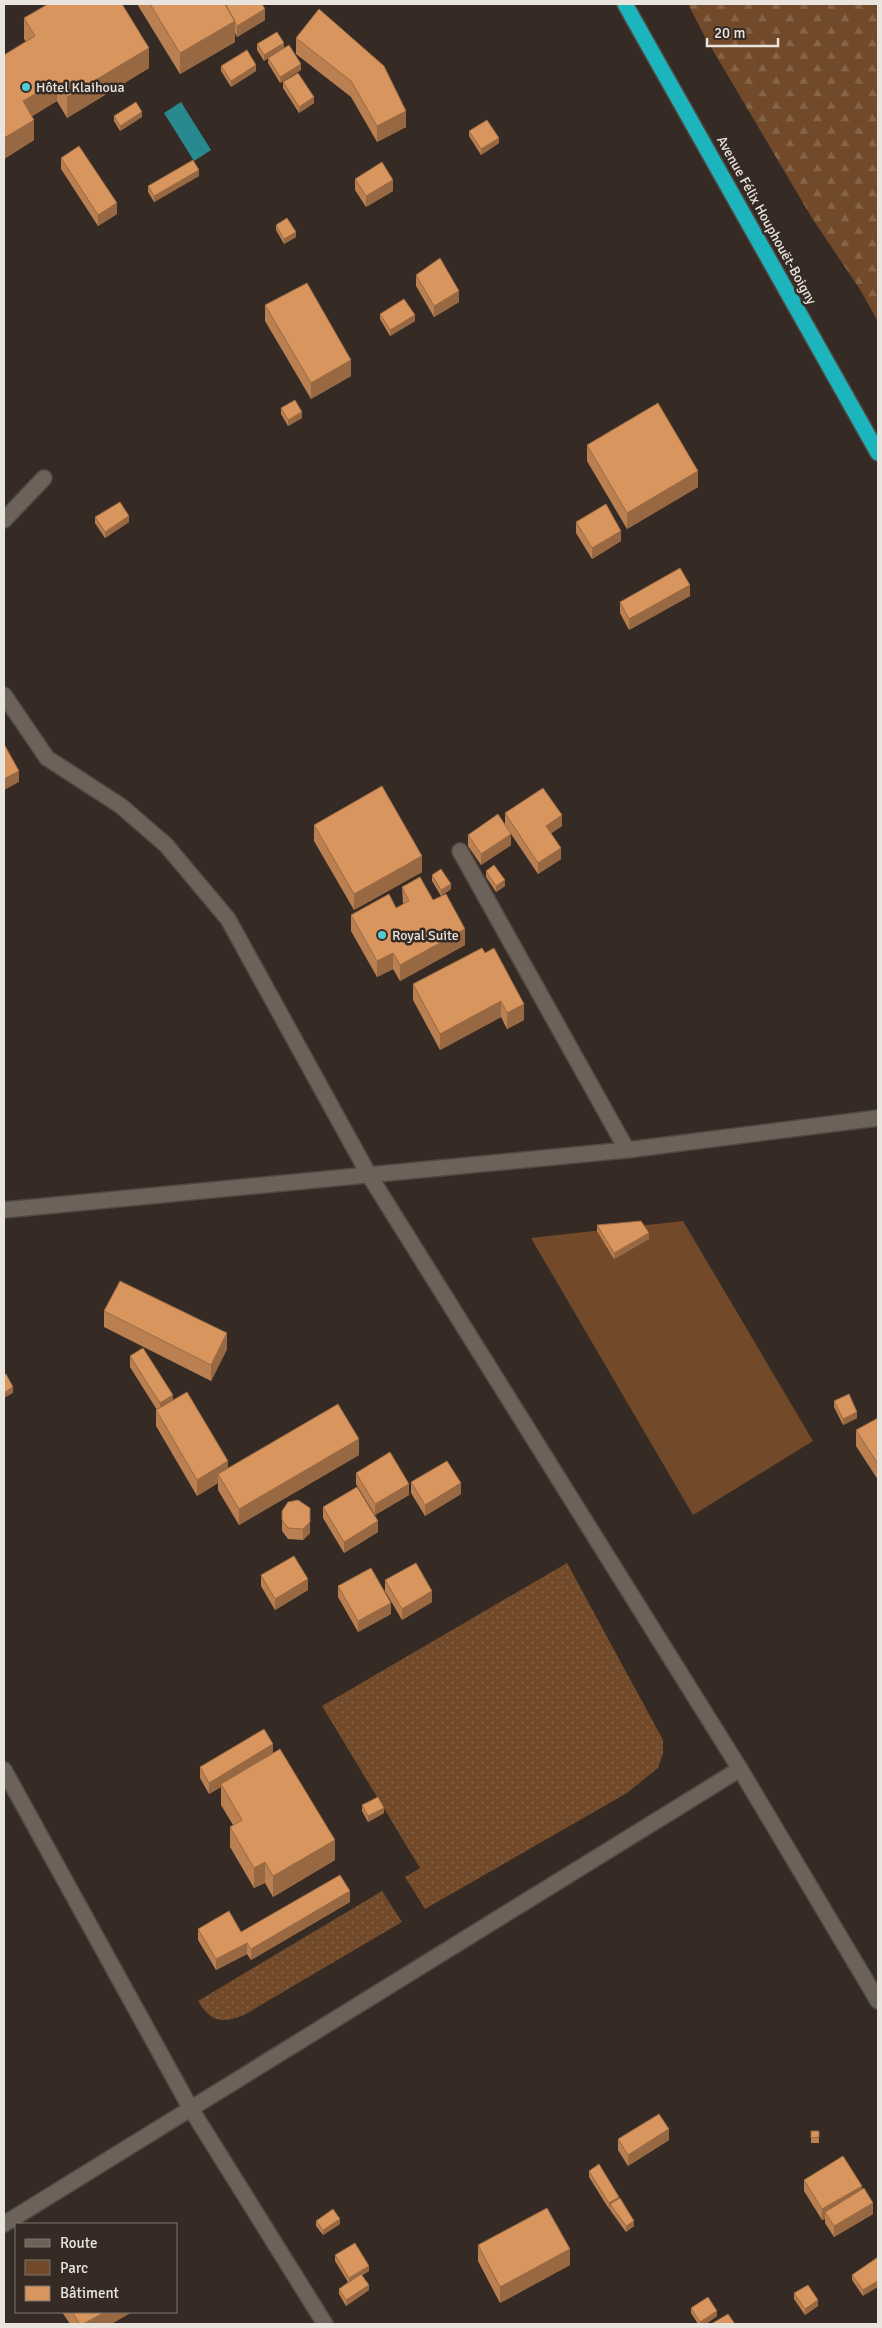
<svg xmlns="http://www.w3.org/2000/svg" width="882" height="2328" font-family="Signika,sans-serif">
<defs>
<pattern id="grass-dots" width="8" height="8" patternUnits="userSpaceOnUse" patternTransform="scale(1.25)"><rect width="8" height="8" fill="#724a2a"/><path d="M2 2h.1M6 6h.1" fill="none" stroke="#866448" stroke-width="1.8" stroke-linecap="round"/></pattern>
<pattern id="forest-firs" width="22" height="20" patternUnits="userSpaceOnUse" patternTransform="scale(1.25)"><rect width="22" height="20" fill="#724a2a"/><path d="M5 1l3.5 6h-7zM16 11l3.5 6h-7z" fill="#866448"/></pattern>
</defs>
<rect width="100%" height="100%" fill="#352b24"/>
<path fill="url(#grass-dots)" d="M567,1563L663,1740V1753L658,1768L627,1793L425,1909L405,1877L420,1868L322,1706Z
M382,1891L402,1922L244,2015C221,2024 211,2022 198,2001Z"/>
<path fill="url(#forest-firs)" d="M688,4H878V322L861,291L812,218L705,37Z"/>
<path fill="#724a2a" d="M683,1221L813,1441L693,1515L531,1238Z"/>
<path fill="#28898f" d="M181,102L211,150L194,161L164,113Z"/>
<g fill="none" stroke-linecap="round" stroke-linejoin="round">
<defs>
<path id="minor" d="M4,520L44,478
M4,695L47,758L121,806L166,845L228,919L369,1175L740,1769L878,2001
M460,851L627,1150
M4,1210L627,1150L878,1118
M4,1770L191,2109L325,2324
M4,2224L740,1769"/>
<path id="highway" d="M625,4L878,453"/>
</defs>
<use href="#minor" stroke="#524944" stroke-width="18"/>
<use href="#highway" stroke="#524944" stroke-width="18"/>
<use href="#minor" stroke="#6d6259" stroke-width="15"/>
<use href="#highway" stroke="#1cb5bd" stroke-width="15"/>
</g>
<path fill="#bb8051" d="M137,4H225L226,5L265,20L237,37L235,33V42L180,74Z
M319,9L406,127L377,142L351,97L296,54V38Z
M24,18L149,68L67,118L57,101L32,116L34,140L4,159V55L26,42L24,39Z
M257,44L284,48L301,70L280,83L268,63V58L264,61L257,50Z
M221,66L256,71L231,87L221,71Z
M283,82L314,103L299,113L283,88Z
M114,116L142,117L120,131L114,121Z
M469,131L499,143L481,155L469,136Z
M61,158L117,214L98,226L61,169Z
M199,176L154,202L148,192V186Z
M355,179L393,191L366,207L355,190Z
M276,225L296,237L284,244L276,230Z
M416,275L459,302L434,317L416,286Z
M265,305L351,376L311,399L265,321Z
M380,314L415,321L390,336L380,319Z
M281,408L302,418L288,426L281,414Z
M587,445L698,487L627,529L587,461Z
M95,517L129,522L105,538L95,523Z
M576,522L621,541L592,559L576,533Z
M690,596L629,630L620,613V602Z
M505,813L562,826L551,833L561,859L538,874L511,834V845L481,865L468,846V835L505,824Z
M314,825L422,872L354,910L314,841Z
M486,871L505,886L496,892L486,877Z
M432,875L451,889L441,896L432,881Z
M402,887L433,900L465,945L400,981L393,969L377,977L351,931V915L396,908L403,904Z
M482,948L524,1020L507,1029L501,1017L440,1050L413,1000V984Z
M597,1225L649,1239L614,1259L597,1231Z
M104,1311L227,1349L211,1381L104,1327Z
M130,1356L173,1400L228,1468L359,1455L239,1525L218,1490V1483L197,1496L156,1426V1410H157L130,1367Z
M834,1401L857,1418L843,1425L834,1407Z
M878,1418V1480L856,1446V1430Z
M356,1473L409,1495L375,1515L356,1484Z
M411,1482L461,1494L425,1516L411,1493Z
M323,1507L378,1532L344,1553L323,1518Z
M282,1511L310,1533L303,1540L288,1539L282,1531Z
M261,1575L308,1590L275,1610L261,1586Z
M385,1580L432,1602L402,1620L385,1591Z
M338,1586L391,1614L358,1632L338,1597Z
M273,1753L335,1860L273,1897L265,1883L254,1888L230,1847V1827L233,1825L221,1805V1787L209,1794L200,1778V1767Z
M362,1805L384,1813L368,1822L362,1811Z
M350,1902L251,1960L247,1954L216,1970L198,1940V1929L241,1932Z
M811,2131H819V2143H811Z
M618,2139L669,2140L628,2166L618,2150Z
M589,2171L619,2199L634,2226L626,2232L610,2210V2208L609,2209L589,2177Z
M804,2180L862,2189L873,2214L834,2237L825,2223V2219L822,2220L804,2191Z
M316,2221L340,2224L323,2235L316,2226Z
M478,2245L570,2265L500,2303L478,2261Z
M335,2255L369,2271L362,2275L369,2290L346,2306L339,2294V2289L348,2282L335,2261Z
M878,2257L863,2296L852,2280V2275Z
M794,2293L818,2306L805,2315L794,2299Z
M691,2308L717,2316L706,2324H698L691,2313Z
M62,2312H132L111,2324H70Z"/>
<path fill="#986842" d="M265,9V20L237,37V26Z
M235,21V42L180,74V53Z
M284,43V48L264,61V55Z
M149,48V68L67,118V97Z
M301,64V70L280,83V77Z
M256,65V71L231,87V81Z
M57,81V101L23,122V101Z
M314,97V103L299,113V107Z
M406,111V127L377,142V126Z
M142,112V117L120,131V126Z
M34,120V140L4,159V138Z
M499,138V143L481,155V149Z
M199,170V176L154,202V196Z
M393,180V191L366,207V196Z
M117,203V214L98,226V215Z
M296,232V237L284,244V239Z
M459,291V302L434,317V306Z
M415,315V321L390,336V330Z
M351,360V376L311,399V383Z
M302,412V418L288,426V420Z
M698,471V487L627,529V513Z
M129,516V522L105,538V532Z
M621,531V541L592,559V548Z
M690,585V596L629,630V619Z
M19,771V782L4,790V779Z
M562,815V826L546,837V826Z
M511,834V845L481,865V854Z
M561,848V859L538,874V863Z
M422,856V872L354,910V894Z
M505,880V886L496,892V886Z
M451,884V889L441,896V890Z
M465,929V945L400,981V965Z
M393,953V969L377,977V961Z
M501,1001V1017L440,1050V1034Z
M524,1004V1020L507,1029V1013Z
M649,1233V1239L614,1259V1253Z
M227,1333V1349L211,1381V1365Z
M13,1387V1393L4,1398V1393Z
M173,1395V1406L160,1414V1403Z
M857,1412V1418L843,1425V1419Z
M359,1439V1455L239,1525V1509Z
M228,1461V1477L218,1474V1483L197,1496V1480Z
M461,1483V1494L425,1516V1505Z
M409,1484V1495L375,1515V1504Z
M378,1521V1532L344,1553V1542Z
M310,1522V1533L303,1540V1529Z
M308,1579V1590L275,1610V1599Z
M432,1591V1602L402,1620V1609Z
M391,1603V1614L358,1632V1621Z
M273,1744V1755L221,1784V1787L209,1794V1783Z
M384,1808V1813L368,1822V1816Z
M335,1840V1860L273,1897V1876Z
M265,1862V1883L254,1888V1868Z
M350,1891V1902L251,1960V1949Z
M247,1943V1954L216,1970V1959Z
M669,2129V2140L628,2166V2155Z
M862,2186V2196L825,2212V2219L822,2220V2209Z
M619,2197V2203L610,2204V2208L609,2209V2203Z
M873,2203V2214L834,2237V2226Z
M340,2219V2224L323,2235V2230Z
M634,2221V2226L626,2232V2226Z
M570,2249V2265L500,2303V2287Z
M369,2266V2271L349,2284V2278Z
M878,2281V2287L863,2296V2290Z
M369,2285V2290L346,2306V2300Z
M818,2300V2306L805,2315V2309Z
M717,2311V2316L706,2324H700V2322Z
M105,2312H132L111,2324H83Z"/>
<path fill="#d9955e" stroke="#986842" d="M48,4H122L149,48L67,97L57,81L23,101L34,120L4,138V55L35,36L24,18Z
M150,4H225L235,21L180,53Z
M228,4H262L265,9L237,26L226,5Z
M319,9L384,66L406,111L377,126L351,81L296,38Z
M277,32L284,43L264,55L257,44Z
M289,45L301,64L280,77L268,58Z
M247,50L256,65L231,81L221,66Z
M298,73L314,97L299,107L283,82Z
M136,102L142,112L120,126L114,116Z
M487,120L499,138L481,149L469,131Z
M79,146L117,203L98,215L61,158Z
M193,160L199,170L154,196L148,186Z
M382,162L393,180L366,196L355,179Z
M287,218L296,232L284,239L276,225Z
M440,258L459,291L434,306L416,275Z
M307,283L351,360L311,383L265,305Z
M404,299L415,315L390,330L380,314Z
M295,400L302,412L288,420L281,408Z
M658,403L698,471L627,513L587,445Z
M120,502L129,516L105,532L95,517Z
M606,504L621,531L592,548L576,522Z
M680,568L690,585L629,619L620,602Z
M4,744L19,771L4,779Z
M382,786L422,856L354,894L314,825Z
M543,788L562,815L546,826L561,848L538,863L505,813Z
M498,814L511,834L481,854L468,835Z
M494,865L505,880L496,886L486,871Z
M441,869L451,884L441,890L432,875Z
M420,877L433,900L446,894L465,929L400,965L393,953L377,961L351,915L389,894L396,908L409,901L402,887Z
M482,948L485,953L494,948L524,1004L507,1013L501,1001L440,1034L413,984Z
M641,1221L649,1233L614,1253L597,1225Z
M120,1281L227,1333L211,1365L104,1311Z
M143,1348L173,1395L160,1403L130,1356Z
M6,1374L13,1387L4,1393V1375Z
M187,1392L228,1461L197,1480L156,1410Z
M849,1394L857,1412L843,1419L834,1401Z
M338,1404L359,1439L239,1509L218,1474Z
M878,1418V1464L856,1430Z
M390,1452L409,1484L375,1504L356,1473Z
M447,1461L461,1483L425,1505L411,1482Z
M357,1487L378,1521L344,1542L323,1507Z
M298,1500L310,1508V1522L303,1529L288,1528L282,1520V1511L288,1502Z
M294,1556L308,1579L275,1599L261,1575Z
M416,1563L432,1591L402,1609L385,1580Z
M371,1568L391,1603L358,1621L338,1586Z
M264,1729L273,1744L209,1783L200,1767Z
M280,1749L335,1840L273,1876L265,1862L254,1868L230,1827L242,1820L221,1784Z
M378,1797L384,1808L368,1816L362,1805Z
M340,1875L350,1891L251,1949L247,1943L216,1959L198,1929L229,1911L241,1932Z
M659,2114L669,2129L628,2155L618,2139Z
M811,2131H819V2137L811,2138Z
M843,2156L862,2186L822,2209L804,2180Z
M599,2164L619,2197L609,2203L589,2171Z
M864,2188L873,2203L834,2226L825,2212Z
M620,2198L634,2221L626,2226L610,2204Z
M547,2208L570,2249L500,2287L478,2245Z
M333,2209L340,2219L323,2230L316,2221Z
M355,2243L369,2266L349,2278L335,2255Z
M878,2257V2281L863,2290L852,2275Z
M361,2274L369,2285L346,2300L339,2289Z
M808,2285L818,2300L805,2309L794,2293Z
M708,2297L717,2311L700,2322L691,2308Z
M72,2312H105L83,2324H80Z
M728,2314L735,2324H711Z"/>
<g fill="#51ccd4" stroke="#352b24" stroke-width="2">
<circle cx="26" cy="87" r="5"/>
<circle cx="382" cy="935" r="5"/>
</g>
<g text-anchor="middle" stroke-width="5" stroke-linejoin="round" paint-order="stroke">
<g font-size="14" fill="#eae4df" stroke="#352b24" text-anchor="start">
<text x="36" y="92">Hôtel Klaihoua</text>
<text x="392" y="940">Royal Suite</text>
</g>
<g font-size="14" fill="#eae4df" stroke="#352b24">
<text transform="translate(767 220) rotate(61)" y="5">Avenue Félix Houphouët-Boigny</text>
</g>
</g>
<rect width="882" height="2328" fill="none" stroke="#eae4df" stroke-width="10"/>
<rect x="15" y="2223" width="162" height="90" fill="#352b24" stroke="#7d756f"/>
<rect x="25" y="2239" width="25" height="8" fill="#6d6259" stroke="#7d756f"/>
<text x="60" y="2248" font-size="15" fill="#eae4df">Route</text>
<rect x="25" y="2260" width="25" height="15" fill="#724a2a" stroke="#7d756f"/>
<text x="60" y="2273" font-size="15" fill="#eae4df">Parc</text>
<rect x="25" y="2286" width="25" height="15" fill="#d9955e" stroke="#7d756f"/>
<text x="60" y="2298" font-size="15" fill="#eae4df">Bâtiment</text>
<path d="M707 38v8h71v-8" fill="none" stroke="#eae4df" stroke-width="2.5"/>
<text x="714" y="38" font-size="15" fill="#eae4df" stroke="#352b24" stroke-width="4" paint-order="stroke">20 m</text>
</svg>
